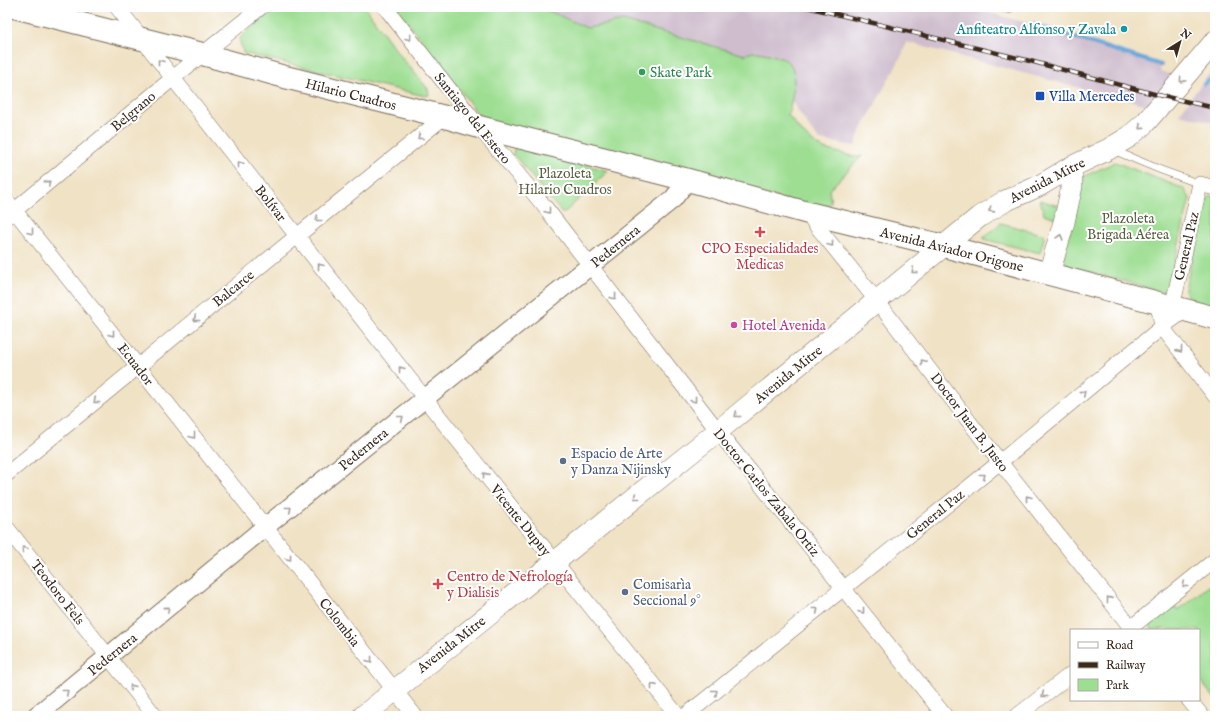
<svg xmlns="http://www.w3.org/2000/svg" width="1222" height="723" font-family="'IM FELL English',serif">
<rect width="100%" height="100%" fill="#fff"/>
<filter id="ink" filterUnits="userSpaceOnUse"><feTurbulence type="fractalNoise" baseFrequency=".025" numOctaves="2"/><feDisplacementMap in="SourceGraphic" scale="8" xChannelSelector="R" yChannelSelector="G"/><feConvolveMatrix kernelMatrix="1 2 1 2 8 2 1 2 1" color-interpolation-filters="sRGB"/></filter>
<filter id="wash" filterUnits="userSpaceOnUse"><feTurbulence type="fractalNoise" baseFrequency=".012" numOctaves="4" result="noise"/><feDisplacementMap in="SourceGraphic" scale="16" xChannelSelector="R" yChannelSelector="G"/><feGaussianBlur stdDeviation="0.9" result="paint"/><feColorMatrix in="noise" values="0 0 0 0 0 0 0 0 0 0 0 0 0 0 0 0 0 1.4 0 .05"/><feComposite in="paint" operator="in"/></filter>
<g filter="url(#wash)">
<rect width="100%" height="100%" fill="#f0e2c5"/>
<path fill="#cfbdce" d="M540,7H966L1032,24L1140,58L1161,65L1160,71L1176,76L1148,105L1072,86L906,42L903,53L859,134L855,146L820,140L811,130L791,100L790,63L783,59L772,56L749,53L745,55L623,21L587,28Z
M1215,66V123L1179,114Z"/>
<path fill="#9ede93" stroke="#6c8458" d="M276,7H365L398,53L428,89L429,95L425,96L243,53C243,47 239,44 240,38Z
M396,7H540L587,28L623,21L745,55C753,50 760,52 769,54C775,56 785,58 789,63C799,72 791,103 788,115L799,129L810,140L824,149L856,157L862,156L829,190L831,203L821,209L485,123Z
M518,145L608,171L563,214L513,154L514,149Z
M1115,162L1184,189L1190,198L1168,289L1163,292L1069,266L1064,261L1063,257L1085,176Z
M1211,196H1215V306C1204,303 1187,303 1185,289L1205,203L1207,199Z
M1040,200L1062,207L1059,219L1044,214Z
M1001,223L1045,235L1040,253L983,239L986,235Z
M1215,580V699L1199,679V630L1151,629V619L1169,605L1179,610Z"/>
<g fill="none" stroke-linecap="round" stroke-linejoin="round">
<path stroke="#65a4d7" stroke-width="4" d="M1032,24L1161,65
M1204,84L1215,77"/>
</g>
</g>
<g filter="url(#ink)">
<g fill="none" stroke-linecap="round" stroke-linejoin="round">
<defs>
<path id="service" d="M998,7L1009,10
M1113,150L1161,170L1200,184"/>
<path id="minor" d="M117,7L437,414L678,716
M385,7L479,127L545,207L718,431L945,716
M7,201L415,716
M808,213L815,224L877,301L1000,462L1133,630
M8,216L173,78L261,7
M1158,304L1162,327L1215,396
M1172,308L1200,184L1215,188
M7,474L297,236L449,113
M7,528L155,716
M1128,630L1215,560
M1189,700L1202,716
M685,716L1000,462L1162,327L1184,311
M1017,716L1071,674"/>
<path id="tertiary" d="M36,716L265,527L673,199L688,180"/>
<path id="secondary" d="M1049,274L1064,222L1072,186L1071,167
M363,716L718,431L979,217L1005,201L1039,186L1071,167L1109,149L1129,137L1145,123L1215,41"/>
<path id="primary" d="M14,7L202,54L285,77L445,117L479,127L688,180L808,213L944,246L1215,318"/>
</defs>
<use href="#service" stroke="#7a6a58" stroke-width="8"/>
<use href="#minor" stroke="#7a6a58" stroke-width="16"/>
<use href="#tertiary" stroke="#7a6a58" stroke-width="20"/>
<use href="#secondary" stroke="#7a6a58" stroke-width="22"/>
<use href="#primary" stroke="#7a6a58" stroke-width="24"/>
<use href="#service" stroke="#fff" stroke-width="7"/>
<use href="#minor" stroke="#fff" stroke-width="15"/>
<use href="#tertiary" stroke="#fff" stroke-width="18"/>
<use href="#secondary" stroke="#fff" stroke-width="21"/>
<use href="#primary" stroke="#fff" stroke-width="22"/>
<defs>
<path id="rail" d="M807,7L1030,61L1158,95L1215,108"/>
</defs>
<use href="#rail" stroke="#3b2a1e" stroke-width="4.5"/>
<use href="#rail" stroke="#fff" stroke-width="3" stroke-dasharray="9" stroke-linecap="butt"/>
</g>
<defs><path id="oneway-chevron" d="M-2-3.5L2.5 0L-2 3.5" fill="none" stroke-width="1.6" stroke-linecap="round" stroke-linejoin="round"/></defs>
<g stroke="#a79f9a">
<use href="#oneway-chevron" transform="translate(409 38) rotate(52)"/>
<use href="#oneway-chevron" transform="translate(160 62) rotate(-128)"/>
<use href="#oneway-chevron" transform="translate(1182 80) rotate(130)"/>
<use href="#oneway-chevron" transform="translate(1141 127) rotate(139)"/>
<use href="#oneway-chevron" transform="translate(420 137) rotate(141)"/>
<use href="#oneway-chevron" transform="translate(240 164) rotate(-128)"/>
<use href="#oneway-chevron" transform="translate(48 183) rotate(-40)"/>
<use href="#oneway-chevron" transform="translate(991 210) rotate(148)"/>
<use href="#oneway-chevron" transform="translate(548 211) rotate(52)"/>
<use href="#oneway-chevron" transform="translate(318 219) rotate(141)"/>
<use href="#oneway-chevron" transform="translate(31 232) rotate(52)"/>
<use href="#oneway-chevron" transform="translate(1060 237) rotate(-74)"/>
<use href="#oneway-chevron" transform="translate(831 244) rotate(52)"/>
<use href="#oneway-chevron" transform="translate(320 266) rotate(-128)"/>
<use href="#oneway-chevron" transform="translate(914 271) rotate(141)"/>
<use href="#oneway-chevron" transform="translate(614 297) rotate(52)"/>
<use href="#oneway-chevron" transform="translate(196 319) rotate(141)"/>
<use href="#oneway-chevron" transform="translate(112 334) rotate(52)"/>
<use href="#oneway-chevron" transform="translate(1180 350) rotate(52)"/>
<use href="#oneway-chevron" transform="translate(923 362) rotate(-127)"/>
<use href="#oneway-chevron" transform="translate(401 369) rotate(-128)"/>
<use href="#oneway-chevron" transform="translate(1083 393) rotate(-40)"/>
<use href="#oneway-chevron" transform="translate(694 400) rotate(52)"/>
<use href="#oneway-chevron" transform="translate(96 401) rotate(141)"/>
<use href="#oneway-chevron" transform="translate(737 415) rotate(141)"/>
<use href="#oneway-chevron" transform="translate(401 418) rotate(-39)"/>
<use href="#oneway-chevron" transform="translate(193 436) rotate(52)"/>
<use href="#oneway-chevron" transform="translate(485 475) rotate(-129)"/>
<use href="#oneway-chevron" transform="translate(983 476) rotate(-39)"/>
<use href="#oneway-chevron" transform="translate(636 497) rotate(141)"/>
<use href="#oneway-chevron" transform="translate(1028 498) rotate(-128)"/>
<use href="#oneway-chevron" transform="translate(289 509) rotate(-39)"/>
<use href="#oneway-chevron" transform="translate(24 549) rotate(-128)"/>
<use href="#oneway-chevron" transform="translate(289 558) rotate(52)"/>
<use href="#oneway-chevron" transform="translate(1185 585) rotate(141)"/>
<use href="#oneway-chevron" transform="translate(1109 599) rotate(-128)"/>
<use href="#oneway-chevron" transform="translate(167 609) rotate(-40)"/>
<use href="#oneway-chevron" transform="translate(816 610) rotate(-39)"/>
<use href="#oneway-chevron" transform="translate(862 611) rotate(52)"/>
<use href="#oneway-chevron" transform="translate(370 660) rotate(52)"/>
<use href="#oneway-chevron" transform="translate(653 686) rotate(-129)"/>
<use href="#oneway-chevron" transform="translate(132 687) rotate(-128)"/>
<use href="#oneway-chevron" transform="translate(66 692) rotate(-39)"/>
<use href="#oneway-chevron" transform="translate(715 692) rotate(-39)"/>
<use href="#oneway-chevron" transform="translate(1044 695) rotate(142)"/>
</g>
</g>
<circle fill="#0f9aa8" stroke="#fff" stroke-width="1.5" cx="1124" cy="29" r="4"/>
<circle fill="#2e9e5b" stroke="#fff" stroke-width="1.5" cx="642" cy="72" r="4"/>
<rect fill="#1a4fb4" stroke="#fff" stroke-width="1.5" x="1035" y="91" width="10" height="10" rx="2"/>
<g fill="#e0444e" stroke="#fff" stroke-width="1.5">
<path d="M758 226h4v4h4v4h-4v4h-4v-4h-4v-4h4z"/>
<path d="M436 578h4v4h4v4h-4v4h-4v-4h-4v-4h4z"/>
</g>
<circle fill="#d1479c" stroke="#fff" stroke-width="1.5" cx="734" cy="325" r="4"/>
<g fill="#5c6f8a" stroke="#fff" stroke-width="1.5">
<circle cx="563" cy="461" r="4"/>
<circle cx="625" cy="592" r="4"/>
</g>
<g text-anchor="middle" stroke-width="4" stroke-linejoin="round" paint-order="stroke">
<g font-size="14" fill="#0d838f" stroke="#fff" text-anchor="end">
<text x="1116" y="34">Anfiteatro Alfonso y Zavala</text>
</g>
<g font-size="14" fill="#27864d" stroke="#fff" text-anchor="start">
<text x="650" y="77">Skate Park</text>
</g>
<g font-size="14" fill="#3b2a1e" stroke="#fff">
<text transform="translate(351 94) rotate(14)" y="5">Hilario Cuadros</text>
<text transform="translate(133 111) rotate(-40)" y="5">Belgrano</text>
<text transform="translate(473 118) rotate(51)" y="5">Santiago del Estero</text>
<text transform="translate(1047 180) rotate(-27)" y="5">Avenida Mitre</text>
<text transform="translate(271 203) rotate(52)" y="5">Bolívar</text>
<text transform="translate(615 246) rotate(-39)" y="5">Pedernera</text>
<text transform="translate(1186 246) rotate(-77)" y="5">General Paz</text>
<text transform="translate(952 249) rotate(14)" y="5">Avenida Aviador Origone</text>
<text transform="translate(233 288) rotate(-39)" y="5">Balcarce</text>
<text transform="translate(136 364) rotate(52)" y="5">Ecuador</text>
<text transform="translate(788 374) rotate(-39)" y="5">Avenida Mitre</text>
<text transform="translate(970 422) rotate(53)" y="5">Doctor Juan B. Justo</text>
<text transform="translate(363 449) rotate(-39)" y="5">Pedernera</text>
<text transform="translate(767 492) rotate(51)" y="5">Doctor Carlos Zabala Ortiz</text>
<text transform="translate(935 514) rotate(-39)" y="5">General Paz</text>
<text transform="translate(521 520) rotate(51)" y="5">Vicente Dupuy</text>
<text transform="translate(58 592) rotate(52)" y="5">Teodoro Fels</text>
<text transform="translate(340 622) rotate(52)" y="5">Colombia</text>
<text transform="translate(451 644) rotate(-38)" y="5">Avenida Mitre</text>
<text transform="translate(112 654) rotate(-39)" y="5">Pedernera</text>
</g>
<g font-size="14" fill="#164399" stroke="#fff" text-anchor="start">
<text x="1049" y="101">Villa Mercedes</text>
</g>
<g font-size="14" fill="#596041" stroke="#fff">
<text x="565" y="178">Plazoleta<tspan x="565" dy="16">Hilario Cuadros</tspan></text>
<text x="1128" y="223">Plazoleta<tspan x="1128" dy="16">Brigada Aérea</tspan></text>
</g>
<g font-size="14" fill="#be3a42" stroke="#fff">
<text x="760" y="253">CPO Especialidades<tspan x="760" dy="16">Medicas</tspan></text>
<text x="447" y="581" text-anchor="start">Centro de Nefrología<tspan x="447" dy="16">y Dialisis</tspan></text>
</g>
<g font-size="14" fill="#b23c85" stroke="#fff" text-anchor="start">
<text x="742" y="330">Hotel Avenida</text>
</g>
<g font-size="14" fill="#4e5e75" stroke="#fff" text-anchor="start">
<text x="571" y="458">Espacio de Arte<tspan x="571" dy="16">y Danza Nijinsky</tspan></text>
<text x="633" y="589">Comisarìa<tspan x="633" dy="16">Seccional 9°</tspan></text>
</g>
</g>
<rect width="1222" height="723" fill="none" stroke="#fff" stroke-width="24"/>
<rect x="1070" y="629" width="130" height="72" fill="#ffffff" stroke="#b1aaa5"/>
<rect x="1078" y="642" width="20" height="6" fill="#ffffff" stroke="#b1aaa5"/>
<text x="1106" y="649" font-size="12" fill="#3b2a1e">Road</text>
<rect x="1078" y="662" width="20" height="6" fill="#3b2a1e" stroke="#b1aaa5"/>
<text x="1106" y="669" font-size="12" fill="#3b2a1e">Railway</text>
<rect x="1078" y="679" width="20" height="12" fill="#9ede93" stroke="#b1aaa5"/>
<text x="1106" y="689" font-size="12" fill="#3b2a1e">Park</text>
<g transform="translate(1180 42) rotate(37)" stroke="#ffffff" stroke-width="3" paint-order="stroke">
<path d="M0-3L7 15L0 10L-7 15Z" fill="#3b2a1e"/>
<text y="-6" font-size="11" font-weight="bold" text-anchor="middle" fill="#3b2a1e">N</text>
</g>
</svg>
